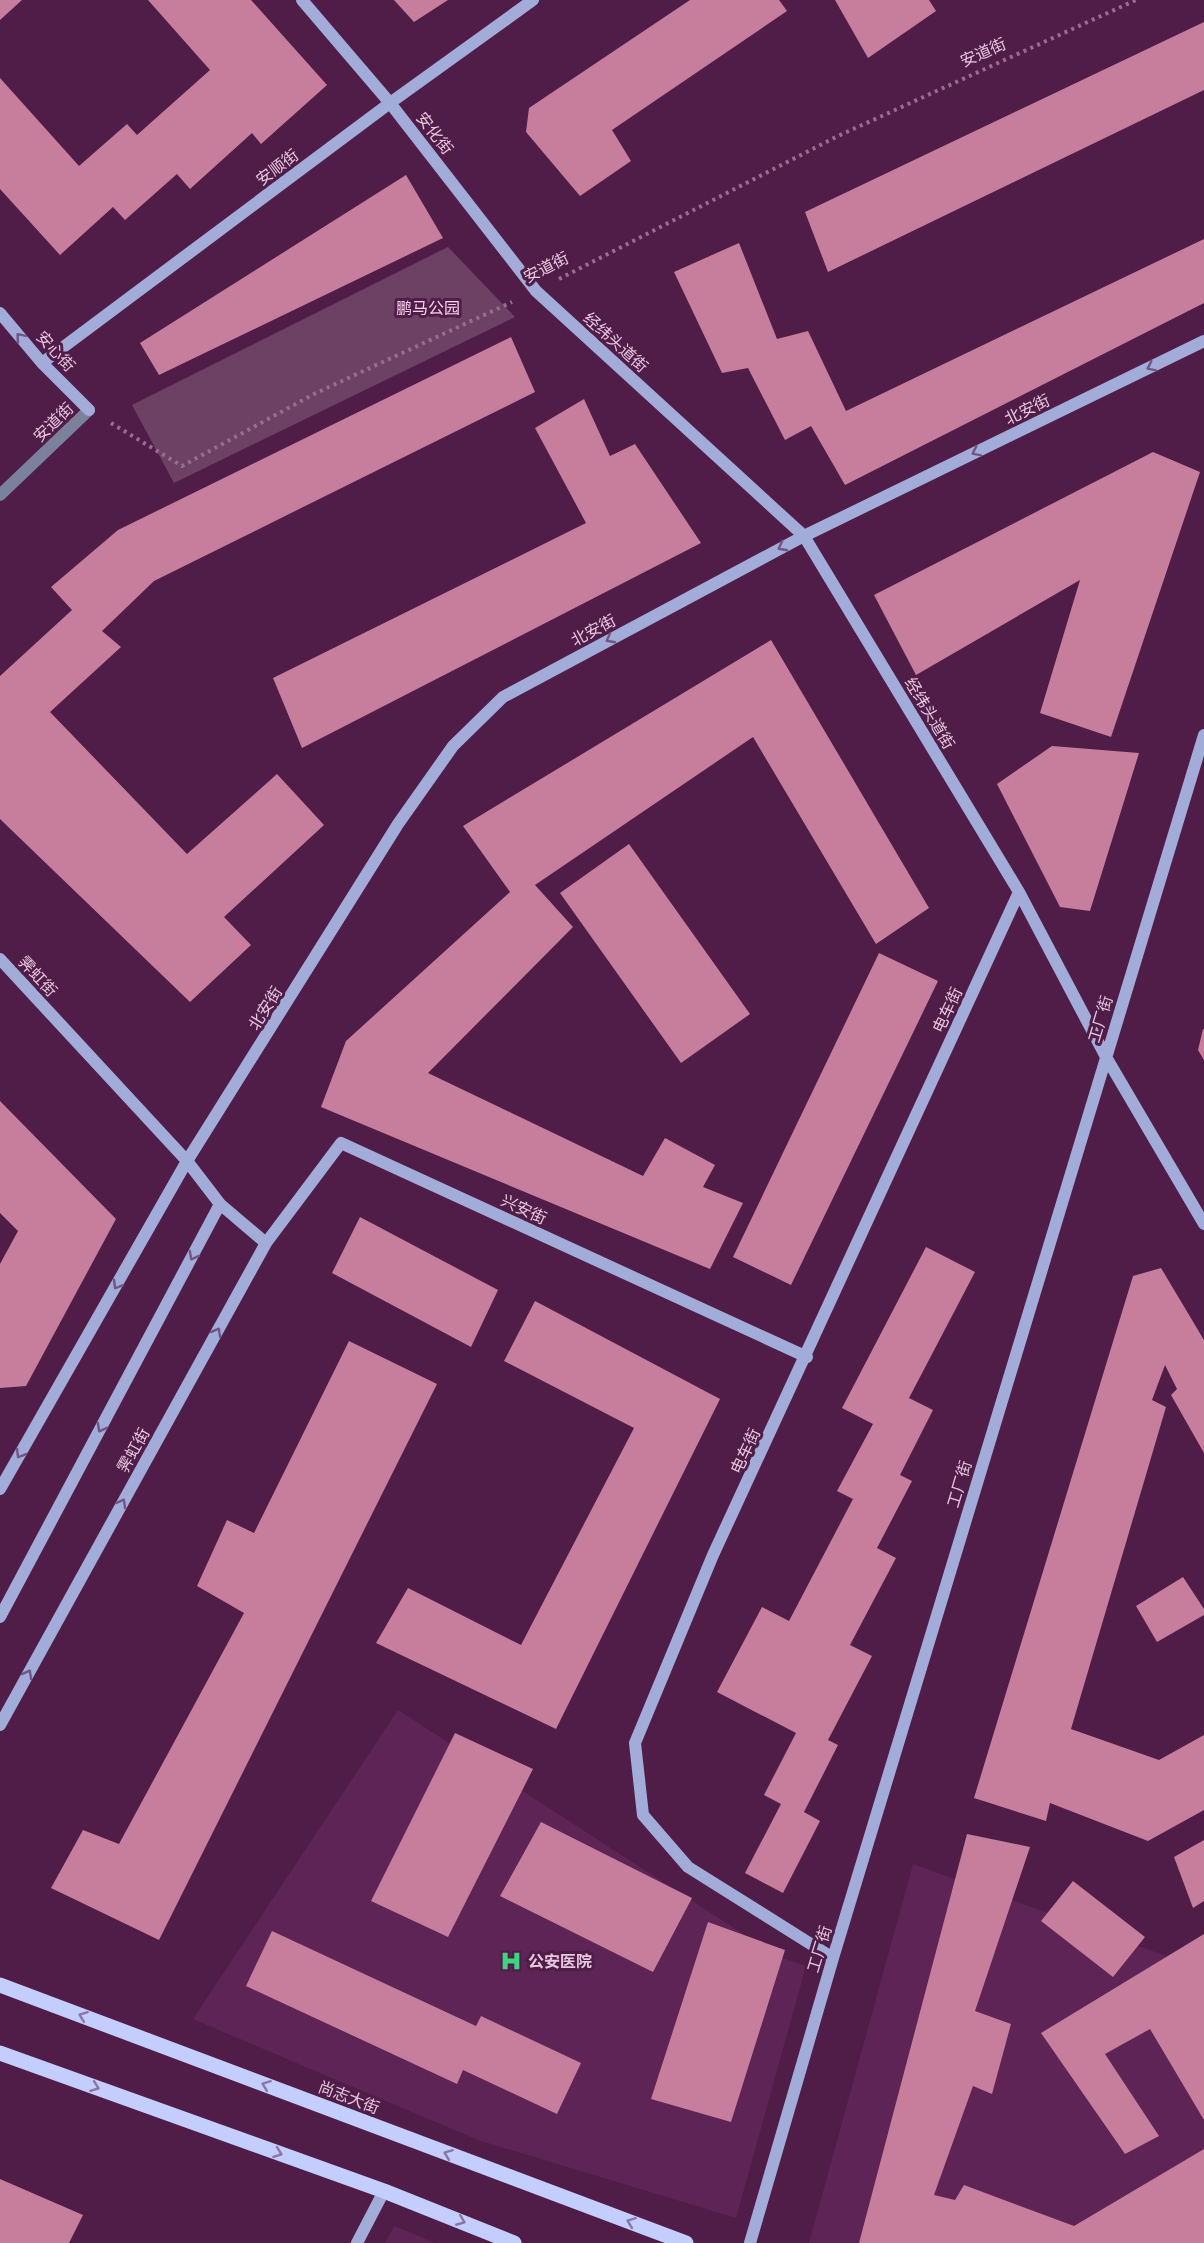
<svg xmlns="http://www.w3.org/2000/svg" width="1204" height="2243" font-family="'Asap Condensed','Noto Sans SC',sans-serif">
<rect width="100%" height="100%" fill="#501d48"/>
<path fill="#5e2455" d="M398,1710L777,1956L806,1966L736,2218L478,2140L193,2019Z
M913,1864L1169,1957L1204,1937V2243H809Z
M394,2226L436,2243H385Z"/>
<path fill="#6c4164" d="M448,247L515,317L174,483L132,405Z"/>
<path fill="#c67e9c" d="M0,0H22L0,20Z
M148,0H251L327,85L261,144L252,133L190,189L177,174L125,220L113,207L60,255L0,189V78L79,166L127,124L137,135L210,70Z
M394,0H448L414,22Z
M690,0H779L787,11L612,130L631,161L580,196L526,132L529,108Z
M835,0H929L936,11L868,58Z
M1204,22V90L828,272L805,212Z
M406,175L443,238L159,375L140,343Z
M1204,239V303L845,485L811,426L785,440L748,368L722,373L674,272L739,243L777,339L808,331L846,411Z
M511,337L535,392L154,581L102,631L121,647L50,712L187,854L277,774L324,825L224,917L251,945L190,1002L0,819V676L72,610L51,587L118,530Z
M584,399L610,456L635,444L701,543L302,748L273,678L586,523L535,428Z
M1153,452L1200,472L1111,737L1040,713L1080,580L916,675L874,595Z
M771,640L929,908L876,944L753,737L535,885L573,927L428,1073L643,1176L665,1138L715,1165L703,1187L743,1203L710,1269L321,1107L346,1041L510,892L463,826Z
M1052,746L1139,753L1090,911L1060,907L997,784Z
M629,844L750,1014L681,1063L560,893Z
M879,953L938,981L791,1285L733,1257Z
M1203,1029H1204V1060L1198,1050Z
M0,1101L116,1219L26,1386L0,1388V1264L18,1231L0,1213Z
M360,1217L498,1290L471,1347L332,1273Z
M926,1247L975,1272L909,1398L933,1410L900,1475L912,1481L877,1548L896,1558L850,1645L872,1656L828,1740L838,1745L804,1812L820,1821L783,1893L745,1873L781,1804L764,1795L796,1733L717,1692L762,1607L789,1621L853,1499L837,1491L873,1424L842,1408Z
M1161,1268L1204,1340V1453L1171,1395L1177,1389L1165,1365L1152,1400L1166,1407L1071,1729L1159,1760L1204,1735V1810L1148,1841L1050,1803L1046,1821L974,1798L1133,1276Z
M535,1301L720,1399L556,1729L376,1643L408,1588L521,1645L634,1428L504,1361Z
M349,1341L437,1384L159,1940L51,1888L83,1830L119,1844L244,1613L197,1586L227,1520L254,1533Z
M1183,1577L1204,1609V1615L1157,1642L1136,1606Z
M455,1733L533,1769L448,1937L371,1901Z
M541,1822L692,1898L653,1972L500,1896Z
M967,1834L1030,1847L975,2011L1011,2024L992,2094L973,2086L934,2195L955,2200L964,2185L1074,2226L1204,2149V2243H859Z
M1204,1840V1901L1193,1908L1174,1857Z
M1073,1881L1145,1937L1113,1977L1041,1921Z
M708,1922L785,1950L731,2122L651,2099Z
M272,1931L476,2026L481,2016L581,2063L557,2114L463,2070L457,2084L246,1986Z
M1204,1934V2120L1150,2029L1105,2054L1159,2136L1125,2154L1041,2033Z
M0,2179L83,2215L69,2243H0Z"/>
<g fill="none" stroke-linecap="round" stroke-linejoin="round">
<path stroke="#986e90" stroke-width="4" stroke-dasharray="3 4.5" stroke-linecap="butt" d="M559,279L838,136L1136,0
M111,423L182,466L314,394L512,302"/>
<path stroke="#7a819d" stroke-width="12" d="M0,495L89,410"/>
<path stroke="#a1acd9" stroke-width="12" d="M302,0L390,103L536,291L804,536L1019,892L1106,1057L1204,1224
M0,313L42,363L89,410
M42,363L390,103L533,0
M0,959L187,1161L220,1204L266,1243
M0,1489L187,1161L398,824L453,746L503,697L804,536L1204,341
M0,1617L220,1204
M0,1725L266,1243L341,1143L807,1357
M833,1958L688,1867L643,1815L635,1743L713,1555L1019,892
M357,2243L384,2191
M750,2243L833,1958L1204,735"/>
<path stroke="#c3cefd" stroke-width="15" d="M0,1985L686,2243
M0,2053L384,2191L514,2243"/>
</g>
<defs><path id="oneway-chevron" d="M-2-3.5L2.5 0L-2 3.5" fill="none" stroke-width="1.6" stroke-linecap="round" stroke-linejoin="round" transform="scale(1.5)"/></defs>
<g stroke="#705682">
<use href="#oneway-chevron" transform="translate(20 337) rotate(-130)"/>
<use href="#oneway-chevron" transform="translate(1151 367) rotate(154)"/>
<use href="#oneway-chevron" transform="translate(976 452) rotate(154)"/>
<use href="#oneway-chevron" transform="translate(782 547) rotate(152)"/>
<use href="#oneway-chevron" transform="translate(610 639) rotate(152)"/>
<use href="#oneway-chevron" transform="translate(193 1256) rotate(118)"/>
<use href="#oneway-chevron" transform="translate(117 1285) rotate(120)"/>
<use href="#oneway-chevron" transform="translate(217 1332) rotate(-61)"/>
<use href="#oneway-chevron" transform="translate(101 1428) rotate(118)"/>
<use href="#oneway-chevron" transform="translate(20 1454) rotate(120)"/>
<use href="#oneway-chevron" transform="translate(122 1503) rotate(-61)"/>
<use href="#oneway-chevron" transform="translate(28 1674) rotate(-61)"/>
</g>
<g stroke="#8a76a2">
<use href="#oneway-chevron" transform="translate(83 2016) rotate(-159)"/>
<use href="#oneway-chevron" transform="translate(266 2085) rotate(-159)"/>
<use href="#oneway-chevron" transform="translate(95 2087) rotate(20)"/>
<use href="#oneway-chevron" transform="translate(278 2153) rotate(20)"/>
<use href="#oneway-chevron" transform="translate(448 2154) rotate(-159)"/>
<use href="#oneway-chevron" transform="translate(461 2221) rotate(22)"/>
<use href="#oneway-chevron" transform="translate(631 2222) rotate(-159)"/>
</g>
<defs>
<symbol id="hospital-bare" viewBox="-9 -9 18 18"><path d="M-5-5h3v3.5h4V-5h3V5h-3V1.5h-4V5h-3Z" fill="#38d880" stroke="#501d48" stroke-width="2.5" paint-order="stroke"/></symbol>
</defs>
<g fill-rule="evenodd">
<use href="#hospital-bare" x="496" y="1946" width="30" height="30"/>
</g>
<g text-anchor="middle" stroke-width="6" stroke-linejoin="round" paint-order="stroke">
<g font-size="16" fill="#e7c7e0" stroke="#501d48">
<text transform="translate(983 52) rotate(-24)" y="6">安道街</text>
<text transform="translate(435 133) rotate(52)" y="6">安化街</text>
<text transform="translate(277 167) rotate(-37)" y="6">安顺街</text>
<text transform="translate(546 267) rotate(-27)" y="6">安道街</text>
<text transform="translate(616 342) rotate(42)" y="6">经纬头道街</text>
<text transform="translate(56 351) rotate(47)" y="6">安心街</text>
<text transform="translate(1027 409) rotate(-26)" y="6">北安街</text>
<text transform="translate(53 422) rotate(-44)" y="6">安道街</text>
<text transform="translate(593 630) rotate(-28)" y="6">北安街</text>
<text transform="translate(930 713) rotate(59)" y="6">经纬头道街</text>
<text transform="translate(38 976) rotate(47)" y="6">霁虹街</text>
<text transform="translate(265 1008) rotate(-58)" y="6">北安街</text>
<text transform="translate(947 1010) rotate(-65)" y="6">电车街</text>
<text transform="translate(1100 1019) rotate(-73)" y="6">工厂街</text>
<text transform="translate(524 1209) rotate(25)" y="6">兴安街</text>
<text transform="translate(133 1450) rotate(-61)" y="6">霁虹街</text>
<text transform="translate(745 1451) rotate(-65)" y="6">电车街</text>
<text transform="translate(959 1484) rotate(-73)" y="6">工厂街</text>
<text transform="translate(819 1949) rotate(-73)" y="6">工厂街</text>
<text transform="translate(349 2097) rotate(21)" y="6">尚志大街</text>
</g>
<g font-size="16" fill="#f8d0ef" stroke="#501d48">
<text x="428" y="314">鹏马公园</text>
</g>
<g font-size="16" font-weight="bold" fill="#e7c7e0" stroke="#501d48" text-anchor="start">
<text x="528" y="1967">公安医院</text>
</g>
</g>
</svg>
